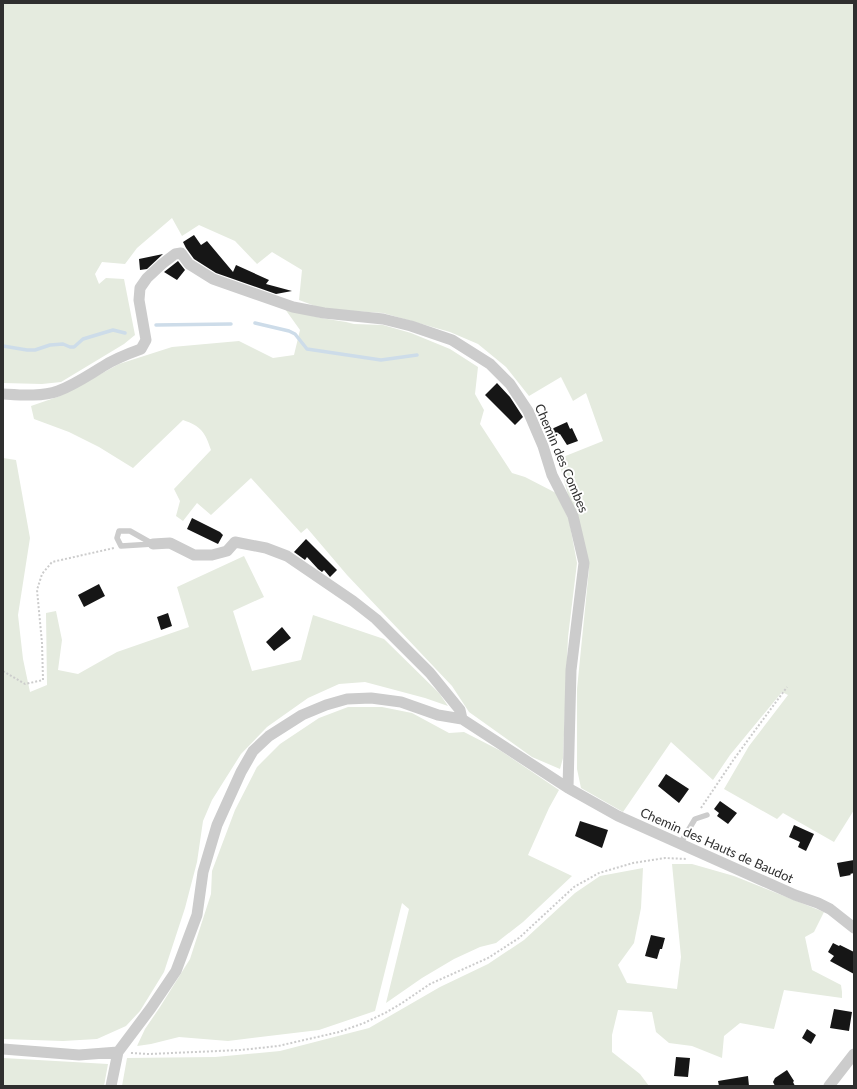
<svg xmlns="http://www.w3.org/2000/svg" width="857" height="1089" font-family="Lato,sans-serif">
<rect width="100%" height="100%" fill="#fff"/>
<path fill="#e5ebdf" d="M3,3H854V810L834,842L783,813L777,819L724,789L749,746L788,695L782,692L730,755L713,780L671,742L623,812L581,788L577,769V689L589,569L585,548L568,495L558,459L603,441L586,393L573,401L561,377L529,396L506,367L478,344L450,332L383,313L323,309L299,300L302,270L272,252L257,264L235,241L199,225L182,236L172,218L137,248L125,264L102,262L95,274L99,284L106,278L124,279L135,335L124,344L61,382L42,384L3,383Z
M285,309L321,318L346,322L354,324L383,325L411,333L450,349L478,367L475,394L484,410L480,424L512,473L525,477L556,493L569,520L577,563L568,637L563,758L560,769L532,757L469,712L452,686L347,575L307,528L301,533L251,478L211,515L197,503L183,521L176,516L180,501L174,489L211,450C205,432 201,426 183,420L133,468L99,447L69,432L34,419L31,406L60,396L119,364L172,347L239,341L273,358L294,355L300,330Z
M3,458L16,460L30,538L18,615L23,659L30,692L47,685L46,613L56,611L62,640L58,670L78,674L117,652L189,627L177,587L244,556L264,597L233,611L252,671L301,660L313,615L384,639L439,693L448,706L425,698L365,682L339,684L308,698L267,727L241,754L212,800L203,821L197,862L185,908L164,972L140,1011L126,1026L97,1039L63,1041L3,1039Z
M348,707H382L412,713L449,733L464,732L501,751L559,790L549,808L528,855L572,876L523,922L496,943L480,947L454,959L422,978L386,1003L409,909L402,903L375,1011L319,1030L228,1041L179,1037L151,1044L137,1046L145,1029L160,1007L190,959L211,894L212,871L235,810L257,767L280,744L319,718Z
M672,864H692L734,876L824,912L814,932L805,937L812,970L841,985L842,992V998L784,990L774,1029L740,1023L724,1036L722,1058L692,1046L669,1043L656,1032L652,1012L618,1010L612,1035V1052L640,1074L649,1086H122L127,1058L215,1057L280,1051L369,1028L440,987L488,964L524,940L575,893L600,876L643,868L641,908L634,943L618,965L627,983L677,989L681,957Z
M3,1058L108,1064L104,1086H3Z"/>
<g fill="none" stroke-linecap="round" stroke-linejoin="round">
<path stroke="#cddce9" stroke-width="3.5" d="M255,323L289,331L295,334L307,349L381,360L417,355
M156,325L231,324
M3,346L27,350H35L50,345L63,344L70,347H74L83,339L113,330L125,333"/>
</g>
<path fill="#161616" d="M194,235L201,245L207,241L233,272L236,265L269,280L266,284L292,291L276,294L216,273L194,259L186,248L183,242Z
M163,254L147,269L140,270L139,259Z
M178,261L185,270L177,280L164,272Z
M497,383L510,397L523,417L515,425L485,395Z
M567,422L570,429L572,428L578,441L567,445L560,434L547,438L545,432Z
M192,518L220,532L223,535L218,544L187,529Z
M306,539L337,570L330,577L324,570L322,572L318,569L307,557L305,560L294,552Z
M99,584L105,596L84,607L78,595Z
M168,613L172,626L161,630L157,617Z
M282,627L291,638L274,651L266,642Z
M666,774L689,789L679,803L658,786Z
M720,801L737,813L728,824L717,816L719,813L714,809Z
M580,821L608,830L602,848L575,836Z
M794,825L814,834L806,851L798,847L800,842L789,837Z
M854,860V873L850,874L851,875L840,877L837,863Z
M651,935L665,938L662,949H660L657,959L645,956Z
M833,943L839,946L840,945L854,952V974L830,961L834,956L828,952Z
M834,1009L852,1012L849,1031L830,1028Z
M807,1029L816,1035L811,1044L802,1038Z
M676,1057L690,1058L688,1077L674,1076Z
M787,1070L794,1081L793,1082L795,1086H775L773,1082L775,1078Z
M748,1076L749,1086H719L718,1081Z"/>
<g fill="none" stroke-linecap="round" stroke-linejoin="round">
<path stroke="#ccc" stroke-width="2" stroke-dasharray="2 2" stroke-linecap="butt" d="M3,671L25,684L43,680L42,643L37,590L42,574L52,562L114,548
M701,808L734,759L787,687
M131,1053L149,1054L241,1050L278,1046L339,1032L364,1023L387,1012L402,1003L430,984L488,958L519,938L574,887L599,873L633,863L665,858L687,859"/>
<path stroke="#ccc" stroke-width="5.5" d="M119,531H130L153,544L121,546L117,538Z
M680,844L695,819L707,815"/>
<path stroke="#ccc" stroke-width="11" d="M3,394C20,395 42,397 58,391C74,385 87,376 102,367C114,359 127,354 141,349L146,340L139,300L140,288L147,278L162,264L175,254L181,253L189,264L213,279L293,307L324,313L383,319L411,326L452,340L490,364L510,384L528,411L543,446L552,475L573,516L584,563L571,670L568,788
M153,544L170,543L194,555H212L227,551L235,542L266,548L287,556L353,601L376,619L430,673L460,710L462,719
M3,1049L79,1055L118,1052
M111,1086L118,1052L151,1008L176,971L197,915L203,872L217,825L241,772L253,751L269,736L302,715L326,705L347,699L371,698L401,702L438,715L462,719L568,788L618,816L795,895L818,903L830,909L854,928
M829,1086L854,1054"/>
</g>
<g text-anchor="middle" stroke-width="4" stroke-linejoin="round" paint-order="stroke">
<g font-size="13" fill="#2f2f2f" stroke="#fff">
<text transform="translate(562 458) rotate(67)" y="5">Chemin des Combes</text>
<text transform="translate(717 845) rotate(24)" y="5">Chemin des Hauts de Baudot</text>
</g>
</g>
<rect width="857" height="1089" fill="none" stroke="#2f2f2f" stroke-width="8"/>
</svg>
